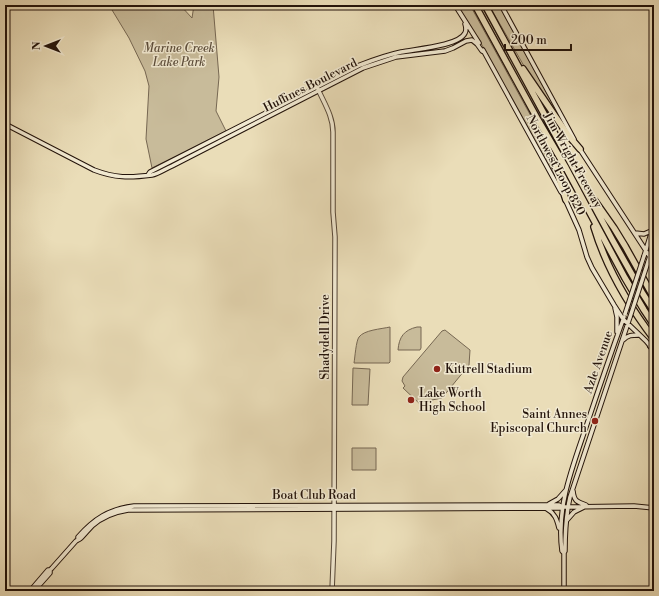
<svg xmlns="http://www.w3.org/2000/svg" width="659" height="596" font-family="'Libre Bodoni',serif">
<rect width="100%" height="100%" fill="#eaddb8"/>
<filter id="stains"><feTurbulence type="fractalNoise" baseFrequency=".005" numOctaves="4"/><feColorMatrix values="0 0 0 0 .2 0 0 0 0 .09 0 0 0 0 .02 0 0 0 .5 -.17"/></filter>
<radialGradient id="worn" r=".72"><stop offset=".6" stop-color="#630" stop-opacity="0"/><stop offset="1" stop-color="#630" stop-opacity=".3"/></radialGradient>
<path fill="#c8bb9a" stroke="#766752" d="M109,5H180L192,18L194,5H213L219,77L216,111L226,131L152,168L146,139L149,86L145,71L129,38Z
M456,5H470L538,129L549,156L555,174L553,170L551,171L482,45Z
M478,5H481L633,283L632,286Z
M489,5H499L565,126L524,66Z
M390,327V362L389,363H354C355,357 356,341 359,337C364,330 381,329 390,327Z
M417,327H421V348L420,350H398C399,337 404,330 417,327Z
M445,330L470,350L469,365L442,398L432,400L429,402L424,401L421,405L403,388L405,386L402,381L403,377L442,331Z
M353,368L370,369L368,405H352Z
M352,448H376V470H352Z"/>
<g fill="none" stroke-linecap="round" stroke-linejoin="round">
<defs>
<path id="tertiary" d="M318,89C324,103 333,116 333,132V212L335,237L334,541L332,591"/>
<path id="secondary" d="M455,5L479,43
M501,5L574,139
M483,50L561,192
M5,124L94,170C115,178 129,178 152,175C158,174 165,169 172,166L318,91L363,68L396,57L445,51L453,48L466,41L472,40L477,44L482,51L484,52
M579,148L654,263
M148,175L150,172L360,65C373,60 387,55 401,52C415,49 459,46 465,33C466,31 466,27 465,24
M565,199L579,230L587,257L592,268L614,305L623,319L646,341L651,347
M635,233L644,234L651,231
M644,256L654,224
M648,262L654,244
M615,308L617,317V332
M623,340C628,335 632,335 639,335
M573,491C574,501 577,502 586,505
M549,504L558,499L566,490
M547,509C555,513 557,520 559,528
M567,520L574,512L584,507
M78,539V537C94,519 109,509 134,506L528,505H559L562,507H568L634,506L654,508
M564,553L562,551C556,506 573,466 587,424C599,388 611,353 624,317
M30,591L48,570H50
M34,591L50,573V570L52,568L76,541C78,540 80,539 81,538C85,534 89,529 92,526C102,517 115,512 128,510L546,508H560L562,507
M564,591V553L565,551C565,532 566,515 570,497L630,317"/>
<path id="motorway" d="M475,5L538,120L566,168L625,278L644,310L654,325
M485,5L613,241L643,294L654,311
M523,69L568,135L580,149
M543,136L554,163L566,200
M595,201L614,228L625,246L654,298
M594,227C606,267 629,306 654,339
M651,346L654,349"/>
</defs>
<use href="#tertiary" stroke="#554636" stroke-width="5.5"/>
<use href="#secondary" stroke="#23130a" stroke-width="5.5"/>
<use href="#motorway" stroke="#23130a" stroke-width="8"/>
<use href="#tertiary" stroke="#f1e9d1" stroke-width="3.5"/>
<use href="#secondary" stroke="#f1e9d1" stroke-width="3.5"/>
<use href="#motorway" stroke="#eaddb8" stroke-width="5.5"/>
<defs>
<path id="secondary-bridge" d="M625,314L644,256
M630,317L648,262"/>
</defs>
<use href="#secondary-bridge" stroke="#23130a" stroke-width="5.5" stroke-linecap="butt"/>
<use href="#secondary-bridge" stroke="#f1e9d1" stroke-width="3.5"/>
</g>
<g fill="#8f2418" stroke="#f1e9d1" stroke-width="1.5">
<circle cx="437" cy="369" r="4"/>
<circle cx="411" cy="400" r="4"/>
<circle cx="595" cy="421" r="4"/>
</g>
<g text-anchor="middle" stroke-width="3" stroke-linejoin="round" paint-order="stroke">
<g font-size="12" font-style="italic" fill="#5d4e3c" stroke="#f1e9d1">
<text x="179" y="52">Marine Creek<tspan x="179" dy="14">Lake Park</tspan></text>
</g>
<g font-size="12" fill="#23130a" stroke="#f1e9d1">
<text transform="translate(310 85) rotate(-27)" y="4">Huffines Boulevard</text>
<text transform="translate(573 160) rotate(61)" y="4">Jim Wright Freeway</text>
<text transform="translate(556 165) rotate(62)" y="4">Northwest Loop 820</text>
<text transform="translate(325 337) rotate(-90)" y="4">Shadydell Drive</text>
<text transform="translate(598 362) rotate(-71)" y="4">Azle Avenue</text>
<text x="314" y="499">Boat Club Road</text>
</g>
<g font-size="12" fill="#23130a" stroke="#f1e9d1" text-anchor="start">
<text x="445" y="373">Kittrell Stadium</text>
<text x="419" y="397">Lake Worth<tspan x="419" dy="14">High School</tspan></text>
<text x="587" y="418" text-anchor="end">Saint Annes<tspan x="587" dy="14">Episcopal Church</tspan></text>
</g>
</g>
<rect width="659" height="596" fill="none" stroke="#eaddb8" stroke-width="20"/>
<rect x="6" y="6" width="647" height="584" fill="none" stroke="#23130a" stroke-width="2"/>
<rect x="10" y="10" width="639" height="576" fill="none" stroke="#23130a"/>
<g transform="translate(46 46) rotate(270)" stroke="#f1e9d1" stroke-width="3" paint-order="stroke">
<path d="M0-3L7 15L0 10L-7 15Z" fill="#23130a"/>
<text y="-6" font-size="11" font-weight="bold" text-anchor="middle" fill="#23130a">N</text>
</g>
<path d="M505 44v6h66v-6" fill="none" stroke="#23130a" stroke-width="2"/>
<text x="511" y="44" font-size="12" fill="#23130a" stroke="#f1e9d1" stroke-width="3" paint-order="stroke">200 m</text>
<rect width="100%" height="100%" filter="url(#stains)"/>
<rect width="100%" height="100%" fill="url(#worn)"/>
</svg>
